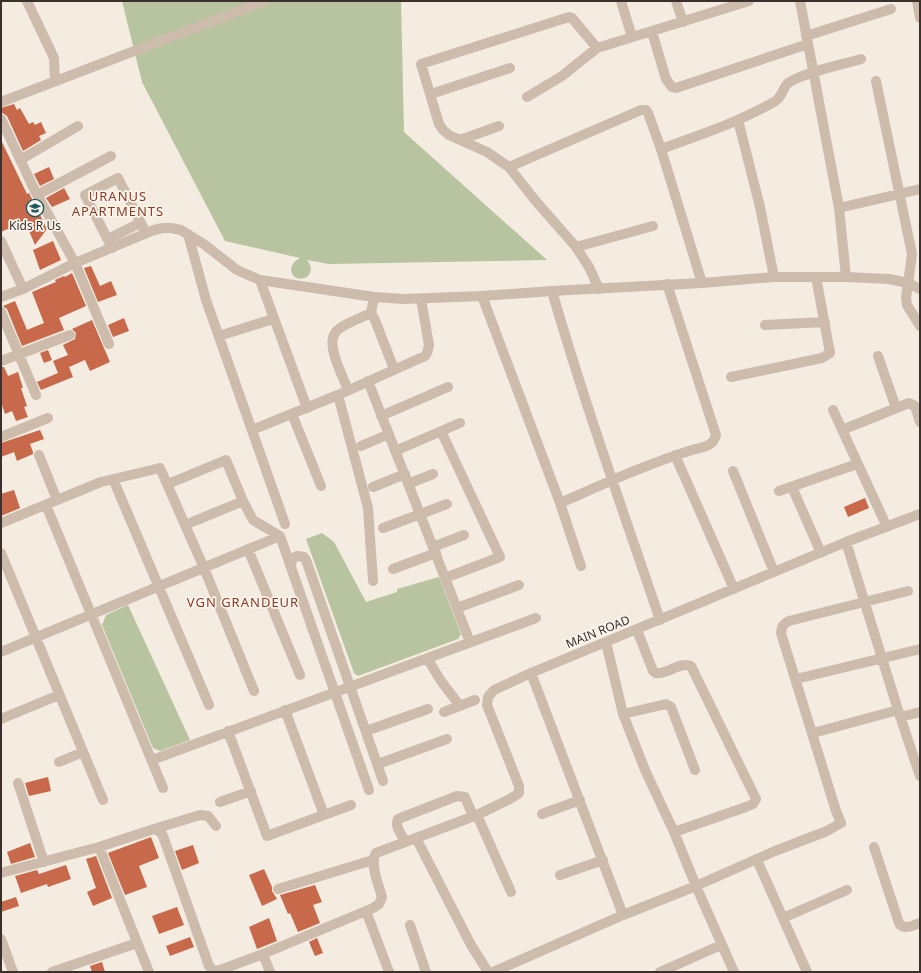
<svg xmlns="http://www.w3.org/2000/svg" width="921" height="973" font-family="'Noto Sans',sans-serif">
<rect width="100%" height="100%" fill="#f4ebe1"/>
<path fill="#b8c4a0" d="M122,1H401L404,132L547,260L329,264L307,260C311,265 313,271 307,277C292,284 284,266 300,258L225,241L142,82Z
M322,533L334,542L366,602L397,592V589L439,577L461,634L458,639L358,676L354,673L306,539Z
M128,605L190,740L160,751L153,748L102,625L106,615Z"/>
<path fill="#c8694b" d="M14,104L17,110L20,108L29,124L33,122L35,125L41,122L46,133L39,136L41,140L23,151L7,116L1,112V108Z
M1,140L27,194L29,193L47,229L35,245L27,226L21,229L19,224L1,232Z
M49,167L54,179L40,186L34,174Z
M64,188L70,199L52,207L46,198Z
M53,241L61,260L40,270L33,250Z
M91,266L100,286L111,281L117,295L98,302L84,268Z
M72,273L86,306L59,318L64,330L22,346L7,309L3,306L15,301L27,330L44,323L32,292L56,282L55,280L64,276L65,277Z
M124,318L129,331L113,337L108,325Z
M92,320L110,362L90,371L85,360L69,367L73,377L41,390L37,382L58,373L53,361L68,355L63,345L75,339L76,333L72,329Z
M48,350L52,360L44,363L40,353Z
M1,367H4L8,376L18,372L23,388H21L27,406L24,407L28,417L16,421L12,411L5,414L1,402Z
M40,430L44,439L30,444L33,452V454L17,461L14,452L1,457V443Z
M14,490L20,508L1,516V494Z
M865,498L869,508L848,517L844,507Z
M48,777L51,791L29,796L25,783Z
M151,837L159,858L139,866L147,887L125,895L108,853Z
M30,843L35,857L11,864L7,852Z
M193,845L199,863L182,870L175,851Z
M96,856L112,898L93,906L87,892L96,888L86,859Z
M66,865L71,879L48,887L47,884L21,893L15,876L37,870L39,874Z
M264,869L272,887V891L277,899L262,906L249,875Z
M315,885L322,902L313,905L320,923L298,932L290,913L288,914L280,895Z
M16,897L19,906L1,912V902Z
M177,907L184,925L159,934L152,916Z
M269,918L277,941L257,949L249,927Z
M190,937L194,947L170,956L166,946Z
M317,938L323,953L315,956L309,942Z
M102,962L105,972H92L90,966Z"/>
<g fill="none" stroke-linecap="round" stroke-linejoin="round">
<path stroke="#cdbbac" stroke-width="10" d="M27,1L54,58L55,81
M621,1L632,37
M676,1L683,22
M800,1L839,208L846,277
M917,1L920,18
M652,32L666,79L672,87L676,88L808,44
M806,36L891,9
M597,48L572,18L569,17L421,64L439,124L443,130L449,135L487,152L509,167L534,199L576,247L589,267L599,289
M876,81L912,254L906,298L907,305L920,326
M431,94L510,68
M527,97L562,76L597,48L749,1
M1,102L265,1
M1,119L34,189L75,263L109,344
M738,120L760,207L774,277
M460,140L499,126
M20,160L78,126
M509,167L641,110H646L648,113L661,149
M37,195L111,156
M839,208L920,189
M188,234L206,300L285,524
M108,239L140,223
M1,241L23,289
M576,247L653,226
M112,248L85,195L118,178L146,233
M260,280L307,408
M702,283L661,149C699,135 739,122 774,102C783,97 782,88 788,83C805,72 841,65 861,59
M552,291C584,402 623,511 660,620
M482,296L560,503L581,566
M1,312L36,395
M371,313L375,320L394,369
M765,325L825,322
M219,336L273,319
M878,356L896,408
M1,361L70,335
M731,377L822,358L830,353L816,277
M368,381L470,642
M348,390C343,376 326,346 335,333C340,325 361,318 371,313L374,297
M338,395L368,508L373,581
M833,410L887,527
M292,414L321,486
M381,416L448,387
M252,430L338,395L425,356L427,353L429,345L421,299
M842,430L909,403L915,406L920,422
M441,431L500,557L445,578
M1,437L48,418
M361,446L389,434
M395,451L460,423
M39,455L57,500
M675,455L734,589
M733,471L774,572
M113,479L209,705
M168,484L226,460L243,501L253,520L280,536L369,790
M408,484L433,474
M373,487L405,474
M792,487L821,553
M779,491L857,464
M560,503C604,484 647,464 692,450C702,447 713,447 716,435L667,284
M46,505L163,788
M1,523L101,482L160,468L204,568L254,691
M185,525L243,501
M383,528L447,504
M846,542L898,710L920,776
M433,547L464,535
M248,549L300,675
M1,553L103,800
M291,567L292,559L297,556L304,557L306,560L383,781
M393,569L436,553
M457,608L519,585
M637,630L653,671L656,673C667,675 680,661 691,666L756,799L753,804L746,807L674,832
M606,642L623,714L645,770L674,832L696,886L734,972
M1,652L280,536
M427,658L441,681L460,706
M531,673L623,915
M796,679L920,649
M285,710L324,815
M444,712L475,700
M623,714L662,705L666,704L671,707L695,770
M900,717L920,712
M1,719L59,695
M228,731L267,836L351,805
M366,731L428,709
M813,733L898,710
M152,760L536,618
M59,762L83,752
M378,764L447,739
M18,783L44,862
M220,802L251,791
M542,814L580,800
M477,815L511,892
M154,829L200,815L208,816L216,826
M416,838L471,945L488,972
M406,842C402,835 394,827 398,819L457,796L465,797L473,816
M99,847L149,972
M874,847L899,923C904,931 913,925 920,923
M757,860L807,972
M1,873L99,847L154,829C159,830 161,832 163,836L209,966L213,971L220,970L263,954L373,908L379,904L382,897C379,886 369,863 376,853L477,815L510,799L519,793V786L487,705L488,697L494,690L531,673L846,542L920,514
M560,875L603,860
M278,889L373,860
M366,911L389,972
M783,918L847,890
M410,925L426,972
M1,939L13,972
M263,954L270,972
M52,972L137,943
M493,972L623,915L696,886L775,851L827,831L841,823L836,811L781,633C782,626 783,624 789,621L908,591
M660,972L721,945"/>
<path stroke="#cdbbac" stroke-width="10" d="M1,297L23,289L75,263L154,230L163,228H171L181,230L205,245L237,270L260,280L374,297L404,299L482,296L552,291L702,283L774,277H846L889,279L908,283L920,289"/>
</g>
<defs>
<symbol id="school-ring" viewBox="-11 -11 22 22"><circle r="9.5" fill="#fbf5ee" stroke="#1f5a5e" stroke-width="1.5"/><path d="M0-5L7-2L0 1L-7-2ZM-4 1L0 2.5L4 1V4Q0 6-4 4Z" fill="#1f5a5e"/></symbol>
</defs>
<g fill-rule="evenodd">
<use href="#school-ring" x="25" y="198" width="20" height="20"/>
</g>
<g text-anchor="middle" stroke-width="3.5" stroke-linejoin="round" paint-order="stroke">
<g font-size="12" fill="#3b302b" stroke="#fbf5ee">
<text x="35" y="230">Kids R Us</text>
</g>
<g font-size="12" fill="#3b302b" stroke="#fbf5ee">
<text transform="translate(598 632) rotate(-22)" y="4">MAIN ROAD</text>
</g>
<g font-size="13" letter-spacing="1" fill="#8c3b22" stroke="#fbf5ee">
<text x="118" y="201">URANUS<tspan x="118" dy="15">APARTMENTS</tspan></text>
<text x="243" y="607">VGN GRANDEUR</text>
</g>
</g>
<rect width="921" height="973" fill="none" stroke="#3b302b" stroke-width="4"/>
</svg>
